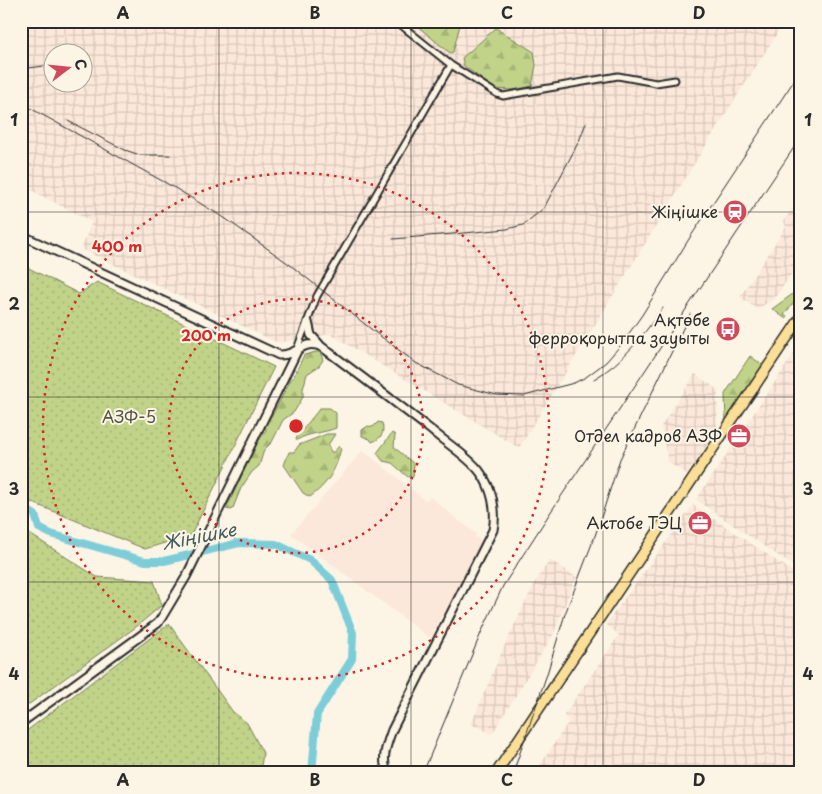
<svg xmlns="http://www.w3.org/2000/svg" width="822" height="794" font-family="'Playpen Sans',sans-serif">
<defs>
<pattern id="industrial-grid" width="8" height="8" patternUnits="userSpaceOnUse" patternTransform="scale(1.25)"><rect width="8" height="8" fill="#fbe8da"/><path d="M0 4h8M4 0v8" fill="none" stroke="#d7c7bb"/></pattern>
<pattern id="forest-firs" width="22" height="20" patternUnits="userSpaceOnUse" patternTransform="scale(1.25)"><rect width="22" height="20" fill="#c0d388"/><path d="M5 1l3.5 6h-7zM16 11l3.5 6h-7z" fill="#a5b576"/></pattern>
<pattern id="garden-dots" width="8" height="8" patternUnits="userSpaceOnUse" patternTransform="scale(1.25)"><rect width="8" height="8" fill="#c0d388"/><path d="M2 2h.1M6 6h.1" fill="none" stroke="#a5b576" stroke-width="1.8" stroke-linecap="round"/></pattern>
</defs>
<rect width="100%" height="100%" fill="#fcf5e5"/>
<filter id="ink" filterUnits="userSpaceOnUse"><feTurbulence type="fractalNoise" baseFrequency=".02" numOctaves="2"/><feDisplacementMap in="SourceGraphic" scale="10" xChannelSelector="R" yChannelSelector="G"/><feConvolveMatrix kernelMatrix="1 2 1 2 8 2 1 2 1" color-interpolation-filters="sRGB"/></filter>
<g filter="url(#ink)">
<path fill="#fbe8da" d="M362,451L374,459L425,500L430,497L476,534L475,537L483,542L430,638L291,534Z"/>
<path fill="url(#industrial-grid)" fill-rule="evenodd" d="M21,21H785L696,161L519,448L330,334L278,343L81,249L92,222L21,185ZM52,52H82V82H52Z
M801,195V268L797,266L774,299L757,309L740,297L786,227L784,221Z
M801,343V571L696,500Z
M695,374L718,390L717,429L688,475L668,462L661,426Z
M693,505L801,577V773H535L569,721L564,715L619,635L606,624Z
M550,560L576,577L553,635L492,734L471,724L502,651L535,582Z"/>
<path fill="#c0d388" stroke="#767f5a" d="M801,288V293L784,315L787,317L786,319L772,309Z"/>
<path fill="url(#forest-firs)" stroke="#767f5a" d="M411,21H461L453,52L450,53Z
M496,28L534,52L536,65L532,86L513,90L495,89L464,66L462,58Z
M316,352H320L323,360L319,366L307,374L303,389V397L294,412L283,420L272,442L264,450L259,466L252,472L241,488L233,508L231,510L226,509L225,506L229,503L256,445L266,430L265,424L273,414L291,379L293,378L304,355Z
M750,356L764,366L726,422L725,394Z
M320,408H330L336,413V428C324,433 308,433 297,440L296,438Z
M378,422L382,423C385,433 381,439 372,442L370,439L362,436V430L368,426L373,427Z
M392,433L395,435L394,447L414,464L413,477H408L392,463L383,461L377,453Z
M327,434H335L328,445L331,452H334L339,446L341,448C336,470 328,484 310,497L303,493L284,465L289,452H294L299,445Z"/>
<path fill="url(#garden-dots)" stroke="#767f5a" d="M21,264L79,294L97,282L274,367L191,535L145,549L21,498Z
M21,531H25L97,577L154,581L162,605L136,627L21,710Z
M169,624L233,712L247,723L263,753L260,773H21V735Z"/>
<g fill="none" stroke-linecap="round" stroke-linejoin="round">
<path stroke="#7dcdd9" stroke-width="8" d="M21,506L35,515L39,528L51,534L145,561H164L239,543L276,544L310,560L332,580L353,633L352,659L317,714L312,773"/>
<defs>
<path id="street" d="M396,21L451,65L497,94L503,96L618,76L656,83L675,80
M297,349L317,296L451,65"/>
<path id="secondary" d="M21,235L279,355C298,356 303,338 322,347C358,374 395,402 431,430C445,442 470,458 480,472C492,488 497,510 493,530L392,730C387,744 381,758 387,773
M308,322L311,335L320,345
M21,723L158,623L162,617L186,577L297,351"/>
<path id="highway" d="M496,773L801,317"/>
</defs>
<use href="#street" stroke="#2b2b2b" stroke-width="9"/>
<use href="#secondary" stroke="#2b2b2b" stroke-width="11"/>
<use href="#highway" stroke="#2b2b2b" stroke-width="12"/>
<use href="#street" stroke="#fcf5e5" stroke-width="5"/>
<use href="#secondary" stroke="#fcf5e5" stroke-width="7"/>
<use href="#highway" stroke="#fbdf96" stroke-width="9"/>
<path stroke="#2b2b2b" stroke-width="1" d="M21,69L52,65
M21,103L175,188L226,219L289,264L371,329L416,363L458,385L497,395L524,396L574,383L586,377L606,362L620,346L642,315L689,239L801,70
M68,121L125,150L140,155H170
M393,239L464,233L507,229L523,225L544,208L579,141L586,123
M594,379C624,362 643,335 663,308
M423,773L481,633L503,586L548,516L801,137
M513,773L547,674L565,614L596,533L620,459L690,314"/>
</g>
</g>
<path fill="none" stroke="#2b2b2b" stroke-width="1" stroke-opacity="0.55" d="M219,21V773M411,21V773M603,21V773M21,212H801M21,397H801M21,582H801"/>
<g fill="none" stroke="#d62828" stroke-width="2.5" stroke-dasharray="2.5 5">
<circle cx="296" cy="426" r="127"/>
<circle cx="296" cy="426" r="253"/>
</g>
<defs>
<symbol id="station-disc" viewBox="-11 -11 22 22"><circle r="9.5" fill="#d1495b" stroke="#fcf5e5"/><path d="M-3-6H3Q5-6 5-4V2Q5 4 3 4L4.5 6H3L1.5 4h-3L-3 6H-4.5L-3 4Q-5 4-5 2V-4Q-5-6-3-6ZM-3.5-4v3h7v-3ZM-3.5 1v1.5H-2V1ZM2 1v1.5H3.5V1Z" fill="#fff"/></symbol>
<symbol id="bus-disc" viewBox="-11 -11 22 22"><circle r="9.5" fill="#d1495b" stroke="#fcf5e5"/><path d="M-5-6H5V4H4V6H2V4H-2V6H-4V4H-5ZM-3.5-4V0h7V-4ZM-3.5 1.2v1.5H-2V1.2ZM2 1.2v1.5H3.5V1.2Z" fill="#fff"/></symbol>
<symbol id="office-disc" viewBox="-11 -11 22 22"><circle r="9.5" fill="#d1495b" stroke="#fcf5e5"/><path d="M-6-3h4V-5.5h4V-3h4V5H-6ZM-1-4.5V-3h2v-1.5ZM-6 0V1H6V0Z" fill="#fff"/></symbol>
</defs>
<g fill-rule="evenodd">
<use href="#station-disc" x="721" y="198" width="28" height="28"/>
<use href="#bus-disc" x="714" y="315" width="28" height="28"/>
<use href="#office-disc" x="725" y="422" width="28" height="28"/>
<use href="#office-disc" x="686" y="509" width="28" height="28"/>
</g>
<g text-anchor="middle" stroke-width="4" stroke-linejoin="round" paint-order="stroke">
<g font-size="16" fill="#2b2b2b" stroke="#fcf5e5" text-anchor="end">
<text x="718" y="218">Жіңішке</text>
<text x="710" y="326">Ақтөбе<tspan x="710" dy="18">ферроқорытпа зауыты</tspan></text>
<text x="722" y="442">Отдел кадров АЗФ</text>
<text x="682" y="529">Актобе ТЭЦ</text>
</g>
<g font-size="16" fill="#505542" stroke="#fcf5e5">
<text x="129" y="423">АЗФ-5</text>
</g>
<g font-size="18" font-style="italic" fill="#445c5f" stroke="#fcf5e5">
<text transform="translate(199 537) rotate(-11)" y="6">Жіңішке</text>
</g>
</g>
<circle cx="296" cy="426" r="8" fill="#d62828" stroke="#fcf5e5" stroke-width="2.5"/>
<g font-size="15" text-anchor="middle" font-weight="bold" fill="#d62828" stroke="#fcf5e5" stroke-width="4" stroke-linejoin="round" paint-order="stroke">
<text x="117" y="252">400 m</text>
<text x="206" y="341">200 m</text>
</g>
<rect width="822" height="794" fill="none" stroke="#fcf5e5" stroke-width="55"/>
<g transform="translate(68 68) rotate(74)"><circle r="24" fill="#fcf5e5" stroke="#a8a49b"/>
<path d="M0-4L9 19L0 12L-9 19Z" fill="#d1495b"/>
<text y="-8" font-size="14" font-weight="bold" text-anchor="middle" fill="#2b2b2b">С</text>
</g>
<rect x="28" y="28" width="766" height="738" fill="none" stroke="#2b2b2b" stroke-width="2"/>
<g font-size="16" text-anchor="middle" font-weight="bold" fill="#2b2b2b">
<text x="123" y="19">A</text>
<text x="315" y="19">B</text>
<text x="507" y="19">C</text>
<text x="699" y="19">D</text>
<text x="14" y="126">1</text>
<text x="808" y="126">1</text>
<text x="14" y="310">2</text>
<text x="808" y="310">2</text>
<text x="14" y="495">3</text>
<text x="808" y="495">3</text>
<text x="14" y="680">4</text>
<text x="808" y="680">4</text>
<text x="123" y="786">A</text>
<text x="315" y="786">B</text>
<text x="507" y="786">C</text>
<text x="699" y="786">D</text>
</g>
</svg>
